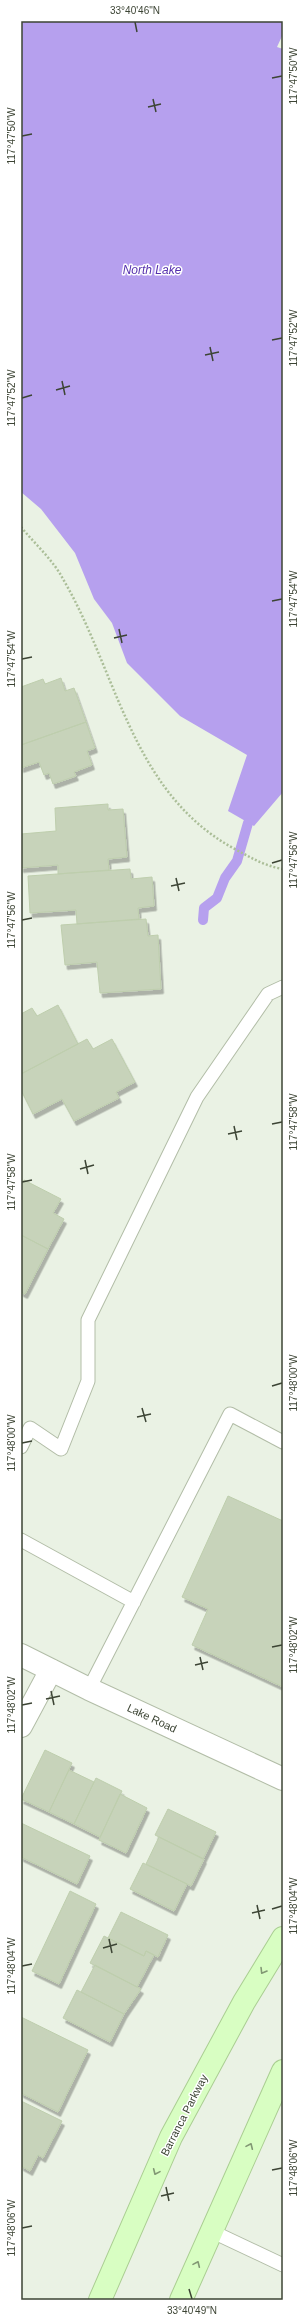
<svg xmlns="http://www.w3.org/2000/svg" width="304" height="2321" font-family="Arial,sans-serif">
<defs>
<filter id="shadow"><feDropShadow dx="2.5" dy="4.5" stdDeviation="0" flood-color="#0004"/></filter>
</defs>
<rect width="100%" height="100%" fill="#eaf2e4"/>
<path fill="#b6a0ee" d="M21,21H283V34L277,47L283,49V792L254,826L228,811L247,755L180,716L127,663L112,623L94,599L75,553L41,509L21,492Z"/>
<g fill="none" stroke-linecap="round" stroke-linejoin="round">
<path stroke="#b6a0ee" stroke-width="10" d="M203,920L204,908L217,898L225,878L237,861L248,823"/>
</g>
<path fill="#c7d3ba" stroke="#becead" filter="url(#shadow)" d="M61,678L65,691L74,688L86,722L21,745V687L43,679L45,684Z
M86,722L95,748L87,751L92,765L74,772L76,776L53,784L49,773L44,775L39,762L21,768V745Z
M108,804V810L123,809L127,857L108,859L109,870L58,874V865L21,868V834L56,831L55,808Z
M130,869L131,879L152,877L154,906L138,908L139,919L77,924L76,910L30,913L28,876Z
M146,919L148,936L158,935L161,989L100,993L97,962L65,965L61,925Z
M58,1005L78,1044L21,1074V1014L32,1008L37,1016Z
M87,1039L93,1049L112,1039L135,1082L116,1092L119,1098L74,1121L62,1099L33,1114L21,1090V1074Z
M24,1180L61,1199L53,1213L64,1219L48,1249L21,1235V1187Z
M21,1235L48,1249L25,1294L21,1292Z
M228,1496L283,1521V1687L192,1645L208,1609L182,1597Z
M45,1750L72,1763L49,1812L21,1799Z
M69,1770L94,1782L74,1824L49,1812Z
M96,1778L122,1791L100,1837L74,1824Z
M120,1794L147,1808L126,1853L99,1840Z
M168,1809L216,1832L203,1859L155,1835Z
M21,1823L90,1856L77,1884L21,1857Z
M159,1837L204,1859L191,1886L146,1864Z
M143,1863L187,1884L174,1911L130,1889Z
M70,1891L96,1904L59,1984L32,1971Z
M121,1912L168,1935L158,1957L146,1951L144,1956L108,1938Z
M104,1936L144,1956L146,1951L154,1955L137,1987L90,1963Z
M95,1965L141,1989L124,2014L81,1992Z
M77,1990L124,2014L110,2042L63,2018Z
M21,2017L88,2050L58,2112L21,2093Z
M21,2101L62,2121L43,2158L38,2155L30,2171L21,2166Z"/>
<g fill="none" stroke-linecap="round" stroke-linejoin="round">
<defs>
<path id="lane" d="M21,1447L30,1428L61,1449L88,1381V1320L197,1097L268,994L283,987
M21,1540L134,1602
M89,1689L230,1414L283,1442
M211,2231L283,2265"/>
<path id="street" d="M21,1655L89,1689L283,1779
M21,1726L51,1670"/>
<path id="secondary" d="M100,2300L171,2137L244,2002L283,1938
M181,2300L283,2071"/>
</defs>
<use href="#lane" stroke="#b2bda7" stroke-width="15"/>
<use href="#street" stroke="#b2bda7" stroke-width="24"/>
<use href="#secondary" stroke="#aace92" stroke-width="24"/>
<path stroke="#abbe98" stroke-width="2.5" stroke-dasharray="2 2" stroke-linecap="butt" d="M21,527C35,544 53,560 63,579C117,671 131,792 233,848C250,857 264,866 283,869"/>
<use href="#lane" stroke="#fff" stroke-width="13"/>
<use href="#street" stroke="#fff" stroke-width="22"/>
<use href="#secondary" stroke="#d8fec2" stroke-width="22"/>
</g>
<defs><path id="oneway-chevron" d="M-2-3.5L2.5 0L-2 3.5" fill="none" stroke-width="1.6" stroke-linecap="round" stroke-linejoin="round"/></defs>
<g stroke="#829874">
<use href="#oneway-chevron" transform="translate(263 1971) rotate(121)"/>
<use href="#oneway-chevron" transform="translate(250 2146) rotate(-66)"/>
<use href="#oneway-chevron" transform="translate(156 2172) rotate(114)"/>
<use href="#oneway-chevron" transform="translate(197 2264) rotate(-66)"/>
</g>
<path fill="none" stroke="#3c4434" stroke-width="1.5" d="M135,22L137,32M272,78L282,76M153,99L156,112M148,107L161,104M22,136L32,134M272,340L282,338M210,347L213,361M205,355L219,352M62,381L65,395M56,390L70,386M22,398L32,395M272,601L282,599M119,629L122,643M114,638L127,635M22,659L32,657M272,863L282,860M176,878L179,891M171,886L185,883M22,920L32,918M272,1124L282,1122M234,1126L237,1140M228,1134L242,1131M85,1160L88,1174M80,1169L94,1165M22,1182L32,1180M272,1386L282,1383M142,1408L146,1422M137,1417L151,1414M22,1443L32,1441M272,1647L282,1645M200,1657L203,1670M195,1665L208,1662M51,1691L54,1705M46,1699L60,1696M22,1705L32,1703M257,1905L260,1919M272,1909L282,1906M252,1913L265,1910M109,1939L112,1953M103,1948L117,1944M22,1966L32,1964M272,2170L282,2168M166,2187L169,2201M161,2196L174,2193M22,2228L32,2226M189,2289L192,2299"/>
<g text-anchor="middle" stroke-width="3" stroke-linejoin="round" paint-order="stroke">
<g font-size="11" fill="#3c4434" stroke="#fff">
<text transform="translate(152 1718) rotate(25)" y="4">Lake Road</text>
<text transform="translate(184 2115) rotate(-63)" y="4">Barranca Parkway</text>
</g>
<g font-size="12" font-style="italic" fill="#5530ad" stroke="#fff">
<text x="152" y="274">North Lake</text>
</g>
</g>
<rect width="304" height="2321" fill="none" stroke="#ffffff" stroke-width="44"/>
<rect x="22" y="22" width="260" height="2277" fill="none" stroke="#3c4434" stroke-width="1.5"/>
<g font-size="10" text-anchor="middle" fill="#3c4434">
<text x="135" y="14">33°40'46"N</text>
<text transform="translate(293 76) rotate(-90)" y="4">117°47'50"W</text>
<text transform="translate(11 136) rotate(-90)" y="4">117°47'50"W</text>
<text transform="translate(293 338) rotate(-90)" y="4">117°47'52"W</text>
<text transform="translate(11 398) rotate(-90)" y="4">117°47'52"W</text>
<text transform="translate(293 599) rotate(-90)" y="4">117°47'54"W</text>
<text transform="translate(11 659) rotate(-90)" y="4">117°47'54"W</text>
<text transform="translate(293 860) rotate(-90)" y="4">117°47'56"W</text>
<text transform="translate(11 920) rotate(-90)" y="4">117°47'56"W</text>
<text transform="translate(293 1122) rotate(-90)" y="4">117°47'58"W</text>
<text transform="translate(11 1182) rotate(-90)" y="4">117°47'58"W</text>
<text transform="translate(293 1383) rotate(-90)" y="4">117°48'00"W</text>
<text transform="translate(11 1443) rotate(-90)" y="4">117°48'00"W</text>
<text transform="translate(293 1645) rotate(-90)" y="4">117°48'02"W</text>
<text transform="translate(11 1705) rotate(-90)" y="4">117°48'02"W</text>
<text transform="translate(293 1906) rotate(-90)" y="4">117°48'04"W</text>
<text transform="translate(11 1966) rotate(-90)" y="4">117°48'04"W</text>
<text transform="translate(293 2168) rotate(-90)" y="4">117°48'06"W</text>
<text transform="translate(11 2228) rotate(-90)" y="4">117°48'06"W</text>
<text x="192" y="2314">33°40'49"N</text>
</g>
</svg>
